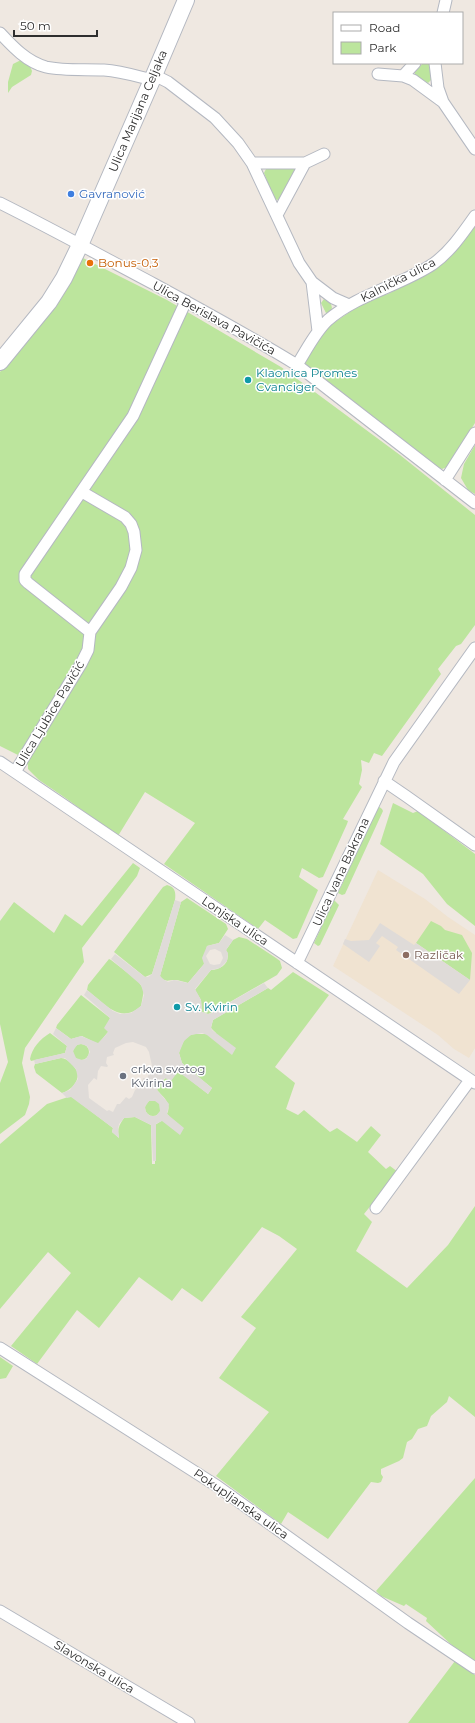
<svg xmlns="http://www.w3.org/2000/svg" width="475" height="1723" font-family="Montserrat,sans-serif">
<rect width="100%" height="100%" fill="#efe8e1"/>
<path fill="#f0e3d1" d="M378,870L425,899L448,917L475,935V1048L469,1058L454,1049L438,1035L333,966Z"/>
<path fill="#bce59d" d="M21,60L29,64L32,71L31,75L12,87L8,93V82L13,64Z
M423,63H429L431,80L428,83L415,75V72Z
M275,168H291L295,169L280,199L277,200L274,198L264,173L266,169Z
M475,224V423L447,467L442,469L433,465L305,367V363L318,337L332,324L369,299L388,294L426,274L443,261L463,243Z
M83,258L167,300L281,367L400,455L475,515V625L461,644L456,646L438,669L441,674L382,756L374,753L369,763L361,760L362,770L359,784L362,787L343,819L348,821L347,824L323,877L319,878L302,868L299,877L318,890L297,938L293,939L265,920L258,929L164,864L195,823L145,792L118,836L64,797L39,780L28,769V765L18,755L0,746V372L67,285Z
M324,299L331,304L332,308L330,312L326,313L321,303Z
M475,445V494L468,490L461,478L464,464Z
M393,803L413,813L418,811L475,854V926L447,904L423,874L380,844Z
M378,806L382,809L383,811L345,894L342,895L338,893Z
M133,863L140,868L137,876L82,948L84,962L25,1048L22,1063L30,1097L29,1104L25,1115L0,1134V1083L8,1062L0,1024V921L14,902L54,933L65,914L82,926Z
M167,885C175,887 176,892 175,900L152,974L145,977L114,952L163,887Z
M187,898L226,924L228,929L219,943L207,946L204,964L188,983C184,982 179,980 175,980C168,980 165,983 160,976L181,902Z
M334,900L339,905L320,945L318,946L314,943Z
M431,921L441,926L445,930L462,935L472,953L470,980L416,943Z
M239,937L247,939L276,958L280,961L282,968L277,975L211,1013L208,1014L202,1012L201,1000L195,990L211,970C222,970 232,961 226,950L233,940Z
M109,959L111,960L138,981L144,990L141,1006C120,1025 104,1003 87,990L88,985Z
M293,972L329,995L275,1067L295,1083L286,1109L298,1115L304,1110L330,1132L337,1128L357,1142L371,1126L381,1135L368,1152L386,1169L390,1166L398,1172L364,1214L372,1222L356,1251L407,1288L448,1245L475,1206V1417L449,1396L447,1402L431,1416L427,1426L418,1429L412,1439L407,1442L403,1458L399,1461L381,1469V1474L383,1477L381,1482L378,1483L371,1482L328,1539L288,1512L281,1524L216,1476L269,1412L219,1378L256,1328L241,1317L297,1249L279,1236L262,1227L202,1302L182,1288L172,1301L139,1277L99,1328L77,1310L37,1364L11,1346L71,1273L48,1252L0,1309V1144L47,1104L71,1096L113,1128L112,1132L119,1138C117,1129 119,1125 124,1118L135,1117L151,1125L152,1164H155V1125L169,1116L167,1114C172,1103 164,1098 157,1090C161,1080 169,1074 180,1072L208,1094L212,1088L186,1067L182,1063L179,1053C187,1026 195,1037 216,1033L211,1028L213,1020L268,988L271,990Z
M81,995L110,1018L108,1032L98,1044L82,1036L71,1039L56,1028L57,1025Z
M50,1033L67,1046L65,1053L31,1061L30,1059C32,1048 40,1039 50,1033Z
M73 1052a8 8 0 1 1 16 0a8 8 0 1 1-16 0Z
M61,1058C68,1058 75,1067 78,1073C78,1083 71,1090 62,1093L36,1073L34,1067L35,1064Z
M145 1108a8 8 0 1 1 16 0a8 8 0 1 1-16 0Z
M0,1357L13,1366L6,1378L0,1379Z
M475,1478V1661L456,1649L426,1621L427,1618L406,1604L404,1606L381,1596L376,1591Z
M455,1661L475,1675V1723H408Z"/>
<path fill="#dfdbd8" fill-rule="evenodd" d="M175,900L181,902L160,976L163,979L168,982L174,980L188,983L204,964L202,958L207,946L219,943L225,935L233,940L226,950L228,953L227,961L220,968L211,970L195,989L201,1000L202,1012L208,1014L211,1013L264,983L268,988L213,1020L211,1027L212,1030L236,1048L232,1055L207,1035L202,1033L191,1035L184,1041L179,1053L182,1063L212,1088L208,1094L180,1073H177L171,1081L165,1078L159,1085L157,1090L169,1104L167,1114L184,1128L180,1135L162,1121L156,1124V1161H153L151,1125L135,1117L124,1118L119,1124L118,1129L119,1138L112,1132L113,1128L71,1097L67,1098L62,1093L70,1090L78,1079L76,1069L65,1058H61L35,1064L34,1060L65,1053L67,1046L53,1034L56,1028L71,1039L81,1036L98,1043L105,1036L108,1032L104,1028L110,1018L84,995L87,990L113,1011L120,1014L131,1013L141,1006L144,995L141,985L111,959L115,954L145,977H148L152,974ZM215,949L221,952L223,958L220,964L214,965L210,964L206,956L210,950ZM133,1042L146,1047L149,1052L152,1066L149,1073L147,1079L143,1078L141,1085L135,1090L132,1097L129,1099L126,1097L120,1104H117L113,1112L109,1110L107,1111L89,1098L88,1085L94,1078L97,1080L98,1071L101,1066L107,1067L108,1066L106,1063L107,1057L114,1055L113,1053L115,1048L126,1043ZM81,1044L87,1046L90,1052L86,1059L82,1060L76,1058L73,1051L77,1045ZM149,1101H155L159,1104L160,1111L156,1116H150L146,1112L145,1107Z
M380,923L414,945L416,943L470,980L459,994L396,950L398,947L382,936L376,943L380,946L369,962L343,944L345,939L351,941L369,940Z"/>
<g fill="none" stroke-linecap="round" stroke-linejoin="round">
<defs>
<path id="street" d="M443,13L446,0
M0,33C13,47 27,62 46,67C64,71 86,69 104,70C121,71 136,76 152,80
M435,63L438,88L443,102L475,149
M378,74L403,76L413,80L443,102
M154,75L168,82L215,118L238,143L252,163L299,263L312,282L318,331
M403,76L415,63
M252,163H305
M0,203C52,229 103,257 154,284C202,310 250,336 297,365L475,503
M277,215L305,163L324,154
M312,282L333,298L349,305
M297,365C306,351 315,332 328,320C358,294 400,286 433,264C450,252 463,233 475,216
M445,480L475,433
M90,632L28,583L25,580V574L133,416L186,301
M0,762L475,1083
M15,772L81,664L88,650L90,632L121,587L131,568L136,550L134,532L131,524L125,517L82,492
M384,781L406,796L475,845
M297,963L394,762L475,648
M376,1208L470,1080
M0,1348L217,1486L408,1623L475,1668
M0,1611L189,1723"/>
<path id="secondary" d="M0,362L49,302L64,278L80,245L152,80L186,0"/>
</defs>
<use href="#street" stroke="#b4b8c1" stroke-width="13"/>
<use href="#secondary" stroke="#b4b8c1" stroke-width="18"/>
<use href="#street" stroke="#fff" stroke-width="11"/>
<use href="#secondary" stroke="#fff" stroke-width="16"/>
</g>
<circle fill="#3f7fe0" stroke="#fff" stroke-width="1.5" cx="71" cy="194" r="4"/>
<circle fill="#e8710a" stroke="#fff" stroke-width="1.5" cx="90" cy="263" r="4"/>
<g fill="#0f9aa8" stroke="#fff" stroke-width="1.5">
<circle cx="248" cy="380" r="4"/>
<circle cx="177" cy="1007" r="4"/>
</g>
<circle fill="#8d6e63" stroke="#fff" stroke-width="1.5" cx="406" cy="955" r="4"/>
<circle fill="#6b7280" stroke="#fff" stroke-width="1.5" cx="123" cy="1076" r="4"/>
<g text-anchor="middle" stroke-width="3" stroke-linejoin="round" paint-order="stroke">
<g font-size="12" fill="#2e2e2e" stroke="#fff">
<text transform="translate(138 111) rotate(-67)" y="4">Ulica Marijana Celjaka</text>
<text transform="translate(398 280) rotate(-27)" y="4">Kalnička ulica</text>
<text transform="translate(214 318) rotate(29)" y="4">Ulica Berislava Pavičića</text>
<text transform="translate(50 714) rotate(-59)" y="4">Ulica Ljubice Pavičić</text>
<text transform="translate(341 872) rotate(-65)" y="4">Ulica Ivana Bakrana</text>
<text transform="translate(235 921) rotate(34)" y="4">Lonjska ulica</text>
<text transform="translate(241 1504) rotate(35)" y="4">Pokupljanska ulica</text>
<text transform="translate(94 1667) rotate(31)" y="4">Slavonska ulica</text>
</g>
<g font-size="12" fill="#366cbe" stroke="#fff" text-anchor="start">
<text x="79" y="198">Gavranović</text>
</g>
<g font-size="12" fill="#c56008" stroke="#fff" text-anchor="start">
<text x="98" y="267">Bonus-0,3</text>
</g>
<g font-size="12" fill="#0d838f" stroke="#fff" text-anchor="start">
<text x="256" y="377">Klaonica Promes<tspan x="256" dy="14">Cvanciger</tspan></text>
<text x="185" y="1011">Sv. Kvirin</text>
</g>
<g font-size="12" fill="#785e54" stroke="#fff" text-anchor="start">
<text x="414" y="959">Različak</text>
</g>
<g font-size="12" fill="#5b616d" stroke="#fff" text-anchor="start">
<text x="131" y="1073">crkva svetog<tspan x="131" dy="14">Kvirina</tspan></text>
</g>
</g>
<rect x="333" y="12" width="130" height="52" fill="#ffffff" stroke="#ababab"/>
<rect x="341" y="25" width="20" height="6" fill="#ffffff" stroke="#ababab"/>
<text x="369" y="32" font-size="12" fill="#2e2e2e">Road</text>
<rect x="341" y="42" width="20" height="12" fill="#bce59d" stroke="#ababab"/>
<text x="369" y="52" font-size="12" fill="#2e2e2e">Park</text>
<path d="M14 30v6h83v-6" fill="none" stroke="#2e2e2e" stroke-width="2"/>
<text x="20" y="30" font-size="12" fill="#2e2e2e" stroke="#ffffff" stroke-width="3" paint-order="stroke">50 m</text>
</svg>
